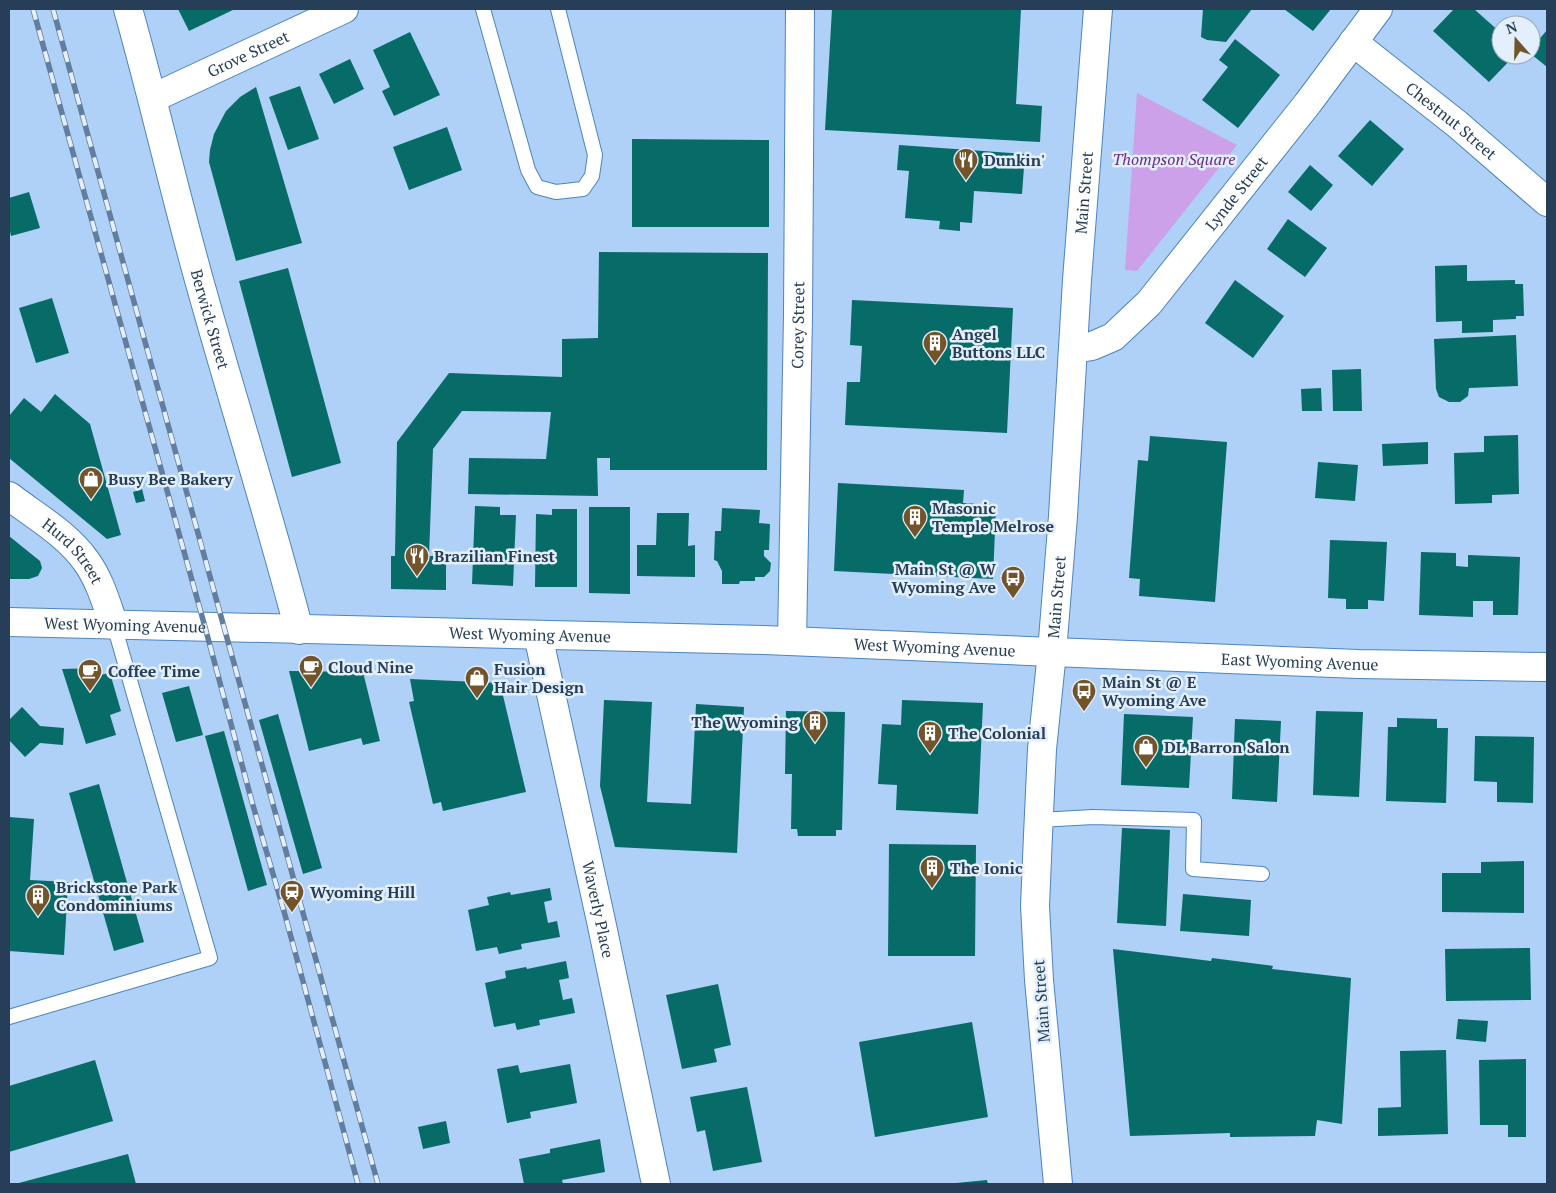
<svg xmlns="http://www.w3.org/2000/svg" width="1556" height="1193" font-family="'PT Serif',serif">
<rect width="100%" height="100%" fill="#afd0f7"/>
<path fill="#cda1e9" d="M1137,93L1237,145L1137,271L1125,270Z"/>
<path fill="#076b68" d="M178,9H235L189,31Z
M832,9H1021L1016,104L1042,106L1040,142L825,130Z
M1203,9H1252L1226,42L1207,40L1201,37Z
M1284,9H1331L1313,31Z
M1454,9H1474L1501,33V55H1515L1489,82L1433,31Z
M1547,30V67L1531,54V49Z
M410,32L440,95L394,116L382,91L390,87L373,50Z
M1235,39L1280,75L1238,128L1202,100L1228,67L1219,60Z
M350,59L364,89L334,104L319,74Z
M300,86L319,139L288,150L269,97Z
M256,87L302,243L236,261L209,162L210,150L214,134L226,111L240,97Z
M1370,120L1404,149L1372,186L1338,156Z
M447,127L462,170L409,190L393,147Z
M632,139L769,140V227H632Z
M899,145L1025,154L1022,194L974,191L972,223L960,222V231L939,229L940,221L905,218L909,171L897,170Z
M1310,165L1333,185L1311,211L1288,192Z
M29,192L40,228L11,236L9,227V198Z
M1288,219L1327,248L1305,277L1267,249Z
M599,252L768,253L767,470H610V458H597L598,496L468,494L469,458L546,459L551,412L462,411L433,449L429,556H446V590L391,589V556H395L397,442L449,373L562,377V339L598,338Z
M1467,265V281L1515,280V284H1523L1524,316H1516V319L1493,320V332L1462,333V321L1436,322L1435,266Z
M288,268L341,463L292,477L239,281Z
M1235,280L1284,316L1253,358L1205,323Z
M52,298L69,353L36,363L19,308Z
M852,300L1013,308L1007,433L845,425L847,382H860L862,346L850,345Z
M1516,335L1518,386L1469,388L1468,396L1460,402H1449L1439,397L1436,389L1434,339Z
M1361,369L1362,411H1333L1332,370Z
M1321,388L1322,411H1302L1301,389Z
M55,394L90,424L121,535L107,539L9,458V416L24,398L41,412Z
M1518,435L1519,494L1492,495V503L1455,504L1454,453L1484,452V436Z
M1150,436L1227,442L1215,602L1139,596L1140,579L1129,578L1138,460L1148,461Z
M1428,442V464L1383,466L1382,444Z
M1318,462L1358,465L1355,501L1315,498Z
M838,483L964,490L963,503L996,505L993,579L834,571Z
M142,489L145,501L136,503L133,492Z
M475,506L500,507V515H516L513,586L472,584Z
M589,507H630V594L589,593Z
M722,508L760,510L759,523L770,524L769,550H764V556L771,563L770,571L764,577H755V581H740L739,584H722V571L717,561L714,560L715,531H721Z
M552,509H577V587H535L536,514L552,515Z
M657,513H689L688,546L695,545V577L637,576V545H656Z
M9,536L40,561L42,568L38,576L29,579H9Z
M1330,540L1387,542L1384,601L1368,600V609H1346V599L1328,598Z
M1421,552L1456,553V566L1468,567V555L1520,557L1518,615H1493V601H1473V617L1419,615Z
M98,668L100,675L110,673L121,711L110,715L116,735L86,744L62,669Z
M289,671L363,672L380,741L363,745L361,738L309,751Z
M410,679L500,683L526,792L443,811L441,802L433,804L409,702L414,701Z
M189,686L203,735L176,742L162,693Z
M604,700L652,702L647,802L691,804L696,704L744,707L737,853L615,847L600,786Z
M902,700L983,703L978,814L896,810L897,785L878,784L882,724L901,725Z
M22,707L40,726L64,728L63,745L40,743L25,757L9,740V720Z
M786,711L845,712L842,830H836V836H798L797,829H791L792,774H785Z
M1316,711L1363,712L1359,797L1313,795Z
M278,714L322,868L303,874L259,720Z
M1124,714L1193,717L1189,788L1121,785Z
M1397,718L1437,719V728H1448L1446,803L1386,801L1388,727H1397Z
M1235,719L1281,721L1277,802L1232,799Z
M224,731L267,885L248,891L205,736Z
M1475,736L1534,737L1533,803L1497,802V782L1474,781Z
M99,784L144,942L114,951L69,793Z
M9,817L34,819L30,880L68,882L64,955L9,951Z
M1122,828L1170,830L1166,926L1117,923Z
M889,844L976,845L975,956H888Z
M1524,861V913L1442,912V873H1481V862Z
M550,888L552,900L544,902L548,923L557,921L560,937L521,944L522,949L499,954L497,947L476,951L468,910L489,905L487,897L510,892L511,895Z
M1183,894L1251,900L1249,936L1180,931Z
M1530,948L1531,1000L1446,1001L1445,949Z
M1113,949L1211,961L1212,958L1273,966L1272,969L1351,978L1342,1124L1317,1120L1315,1136L1230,1137V1133L1130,1136Z
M566,961L569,978L559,980L563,1000L572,998L575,1013L539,1020L540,1025L517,1030L515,1023L494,1027L485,983L506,978L505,971L526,967L527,969Z
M718,984L731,1045L714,1049L717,1062L682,1069L666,995Z
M1458,1019L1488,1021L1486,1042L1456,1039Z
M972,1022L988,1117L875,1137L859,1042Z
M1446,1050L1448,1134L1378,1136V1108L1401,1107L1400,1051Z
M1526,1059V1137H1508V1125H1480L1479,1060Z
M95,1060L113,1121L9,1152V1086Z
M570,1064L577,1103L530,1112L531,1118L507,1123L497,1069L518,1065L520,1073Z
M747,1087L762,1162L713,1171L705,1130L697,1132L690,1097Z
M446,1121L450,1143L423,1149L418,1127Z
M600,1139L605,1172L562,1180L563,1184H524L519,1159L550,1153V1149Z
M128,1154L136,1184H15Z
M987,1180L988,1184H956V1183Z"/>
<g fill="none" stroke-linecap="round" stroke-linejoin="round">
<defs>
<path id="lane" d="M483,9L528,170L537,187L556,192L583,189L592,176L595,155L558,9
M1039,820L1093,817L1194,820L1193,869L1262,874
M9,1017L210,958L114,625"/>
<g id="street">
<path id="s1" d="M128,9C154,101 175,195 201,287C233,402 269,514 299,630"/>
<path id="s2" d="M1353,42L1457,124L1547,202"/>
<path id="s3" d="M153,98L344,9"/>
<path id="s4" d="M1074,349L1092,346L1113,337L1149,303L1308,103L1378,9"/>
<path id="s5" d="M9,496C35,516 67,534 86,561C100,580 106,603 114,625"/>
<path id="s6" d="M538,635L601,921L656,1184"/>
<path id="s7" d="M792,641L798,315L800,9"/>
<path id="s8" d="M1052,652L1358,664L1547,667"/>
</g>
<g id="secondary">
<path id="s9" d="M9,622L764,640L1052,652"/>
</g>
<g id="primary">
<path id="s10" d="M1058,1184L1039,980L1035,906L1038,835L1042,749L1052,652L1063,516L1077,280L1098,9"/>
</g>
</defs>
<use href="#lane" stroke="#4d84bf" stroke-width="16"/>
<use href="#street" stroke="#4d84bf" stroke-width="30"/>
<use href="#secondary" stroke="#4d84bf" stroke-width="30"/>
<use href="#primary" stroke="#4d84bf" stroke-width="30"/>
<use href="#lane" stroke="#fff" stroke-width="14"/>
<use href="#street" stroke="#fff" stroke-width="28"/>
<use href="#secondary" stroke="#fff" stroke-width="28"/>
<use href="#primary" stroke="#fff" stroke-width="28"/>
<defs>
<path id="rail" d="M33,9L205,627L252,802L285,915L358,1184
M53,9L378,1184"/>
</defs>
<use href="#rail" stroke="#627d9d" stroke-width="5.5"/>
<use href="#rail" stroke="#e3effc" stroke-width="4" stroke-dasharray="11" stroke-linecap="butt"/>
</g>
<defs>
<symbol id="restaurant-pin" viewBox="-11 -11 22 30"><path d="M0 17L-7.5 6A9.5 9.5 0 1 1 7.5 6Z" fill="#735329" stroke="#e3effc"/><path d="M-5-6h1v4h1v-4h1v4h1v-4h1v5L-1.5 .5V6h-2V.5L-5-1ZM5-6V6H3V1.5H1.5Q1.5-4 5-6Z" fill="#fff"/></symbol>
<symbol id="building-pin" viewBox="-11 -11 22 30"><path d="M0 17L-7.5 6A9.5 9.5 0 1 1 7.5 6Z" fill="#735329" stroke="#e3effc"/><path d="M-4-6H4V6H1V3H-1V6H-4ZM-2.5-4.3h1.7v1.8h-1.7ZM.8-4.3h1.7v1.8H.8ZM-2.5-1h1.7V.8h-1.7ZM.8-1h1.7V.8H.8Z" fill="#fff"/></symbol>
<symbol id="shop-pin" viewBox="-11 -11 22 30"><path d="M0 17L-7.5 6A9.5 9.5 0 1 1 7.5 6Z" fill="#735329" stroke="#e3effc"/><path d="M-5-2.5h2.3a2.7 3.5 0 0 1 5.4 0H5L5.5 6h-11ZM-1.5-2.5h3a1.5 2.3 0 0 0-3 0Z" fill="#fff"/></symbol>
<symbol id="bus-pin" viewBox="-11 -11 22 30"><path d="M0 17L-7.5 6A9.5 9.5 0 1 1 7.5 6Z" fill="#735329" stroke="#e3effc"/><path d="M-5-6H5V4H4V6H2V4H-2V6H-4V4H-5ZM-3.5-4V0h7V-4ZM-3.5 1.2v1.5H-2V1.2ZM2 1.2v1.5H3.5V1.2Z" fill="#fff"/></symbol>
<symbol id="cafe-pin" viewBox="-11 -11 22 30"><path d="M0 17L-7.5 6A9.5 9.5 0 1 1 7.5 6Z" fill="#735329" stroke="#e3effc"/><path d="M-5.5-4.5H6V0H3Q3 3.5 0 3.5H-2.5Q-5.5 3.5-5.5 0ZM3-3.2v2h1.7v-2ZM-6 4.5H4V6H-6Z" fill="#fff"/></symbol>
<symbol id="station-pin" viewBox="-11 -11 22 30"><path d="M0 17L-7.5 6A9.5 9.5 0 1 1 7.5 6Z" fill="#735329" stroke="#e3effc"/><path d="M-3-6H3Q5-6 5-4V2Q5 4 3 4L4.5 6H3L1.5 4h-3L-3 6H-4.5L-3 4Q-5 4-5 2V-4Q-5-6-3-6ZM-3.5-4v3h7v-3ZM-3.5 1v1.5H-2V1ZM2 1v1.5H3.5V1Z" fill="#fff"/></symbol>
</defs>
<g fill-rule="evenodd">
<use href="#restaurant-pin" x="952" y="146" width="28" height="38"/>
<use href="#building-pin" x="921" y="329" width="28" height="38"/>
<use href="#shop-pin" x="77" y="465" width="28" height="38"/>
<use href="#building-pin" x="901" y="503" width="28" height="38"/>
<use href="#restaurant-pin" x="403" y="542" width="28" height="38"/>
<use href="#bus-pin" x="999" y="564" width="28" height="38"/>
<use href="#cafe-pin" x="297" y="653" width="28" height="38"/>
<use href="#cafe-pin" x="76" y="657" width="28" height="38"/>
<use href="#shop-pin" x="463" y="664" width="28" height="38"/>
<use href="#bus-pin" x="1070" y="677" width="28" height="38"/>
<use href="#building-pin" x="801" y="708" width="28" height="38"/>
<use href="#building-pin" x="916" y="719" width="28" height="38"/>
<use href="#shop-pin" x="1132" y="733" width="28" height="38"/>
<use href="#building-pin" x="918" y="854" width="28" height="38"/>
<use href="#station-pin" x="278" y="878" width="28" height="38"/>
<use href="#building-pin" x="24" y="882" width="28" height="38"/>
</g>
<g text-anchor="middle" stroke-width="5" stroke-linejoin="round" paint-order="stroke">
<g font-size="16" fill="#273e58" stroke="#e3effc">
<text dy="6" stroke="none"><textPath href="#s3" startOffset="105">Grove Street</textPath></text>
<text dy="6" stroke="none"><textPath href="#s2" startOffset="126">Chestnut Street</textPath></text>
<text dy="6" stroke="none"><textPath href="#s10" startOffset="994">Main Street</textPath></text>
<text dy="6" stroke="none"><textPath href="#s4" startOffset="231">Lynde Street</textPath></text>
<text dy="6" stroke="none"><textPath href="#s1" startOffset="321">Berwick Street</textPath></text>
<text dy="6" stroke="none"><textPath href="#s7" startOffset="316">Corey Street</textPath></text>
<text dy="6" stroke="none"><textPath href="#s5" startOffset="85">Hurd Street</textPath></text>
<text dy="6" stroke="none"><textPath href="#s10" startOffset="589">Main Street</textPath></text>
<text dy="6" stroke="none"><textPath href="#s9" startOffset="116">West Wyoming Avenue</textPath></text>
<text dy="6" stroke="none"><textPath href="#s9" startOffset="521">West Wyoming Avenue</textPath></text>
<text dy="6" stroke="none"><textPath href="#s9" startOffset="926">West Wyoming Avenue</textPath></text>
<text dy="6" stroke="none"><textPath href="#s8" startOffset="248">East Wyoming Avenue</textPath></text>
<text dy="6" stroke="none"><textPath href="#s6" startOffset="281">Waverly Place</textPath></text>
<text transform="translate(1041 1001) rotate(-94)" y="6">Main Street</text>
</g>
<g font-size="16" font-style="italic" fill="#6b288d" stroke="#e3effc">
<text x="1174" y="165">Thompson Square</text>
</g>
<g font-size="16" font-weight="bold" fill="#273e58" stroke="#e3effc" text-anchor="start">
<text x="984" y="166">Dunkin'</text>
<text x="952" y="340">Angel<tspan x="952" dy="18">Buttons LLC</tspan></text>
<text x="108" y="485">Busy Bee Bakery</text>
<text x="932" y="514">Masonic<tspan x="932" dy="18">Temple Melrose</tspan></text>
<text x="434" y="562">Brazilian Finest</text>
<text x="996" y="575" text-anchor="end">Main St @ W<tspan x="996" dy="18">Wyoming Ave</tspan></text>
<text x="328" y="673">Cloud Nine</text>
<text x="494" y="675">Fusion<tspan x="494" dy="18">Hair Design</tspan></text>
<text x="108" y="677">Coffee Time</text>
<text x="1102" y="688">Main St @ E<tspan x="1102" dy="18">Wyoming Ave</tspan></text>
<text x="798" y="728" text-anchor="end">The Wyoming</text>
<text x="948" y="739">The Colonial</text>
<text x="1164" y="753">DL Barron Salon</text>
<text x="950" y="874">The Ionic</text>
<text x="56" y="893">Brickstone Park<tspan x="56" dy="18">Condominiums</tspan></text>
<text x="310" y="898">Wyoming Hill</text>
</g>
</g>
<rect width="1556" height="1193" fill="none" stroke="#273e58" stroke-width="20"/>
<g transform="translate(1516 40) rotate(340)"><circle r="24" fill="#e3effc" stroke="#98a8ba"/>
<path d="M0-4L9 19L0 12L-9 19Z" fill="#735329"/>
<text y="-8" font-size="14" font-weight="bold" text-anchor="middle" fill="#273e58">N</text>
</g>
</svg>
